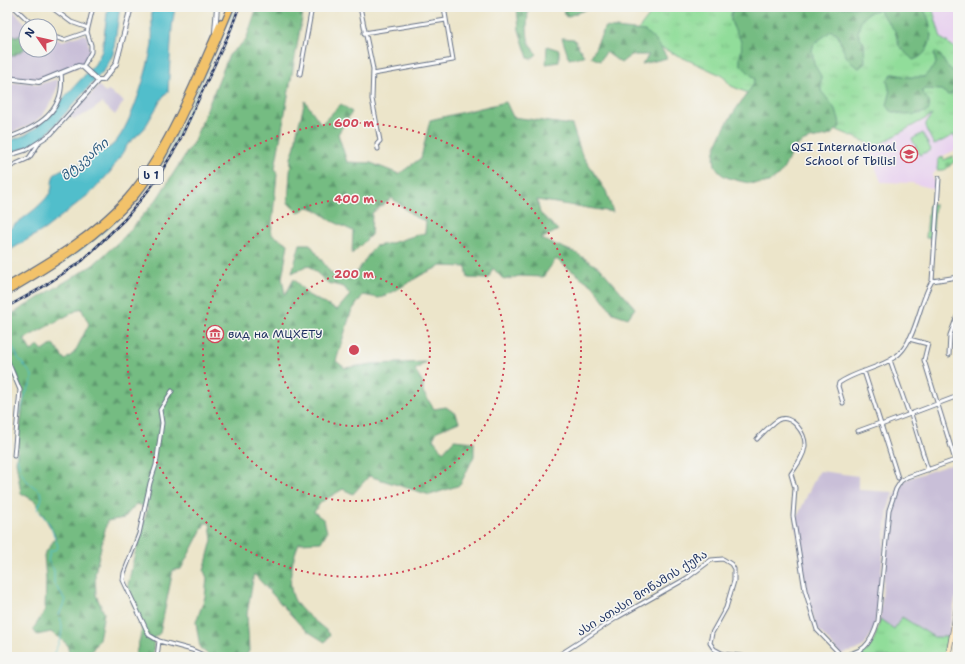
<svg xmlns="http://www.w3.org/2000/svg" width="965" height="664" font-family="'Shantell Sans','Noto Sans Georgian',sans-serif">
<defs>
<pattern id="grass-tufts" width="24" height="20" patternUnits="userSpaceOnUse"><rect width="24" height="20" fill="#91dd9a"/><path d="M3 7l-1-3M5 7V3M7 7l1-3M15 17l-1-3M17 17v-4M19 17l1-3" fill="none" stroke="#7cbe87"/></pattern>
<pattern id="forest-firs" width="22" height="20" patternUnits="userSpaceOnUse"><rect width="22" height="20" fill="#74bc82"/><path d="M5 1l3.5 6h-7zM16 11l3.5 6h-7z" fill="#5e996e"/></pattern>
<pattern id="cemetery-stones" width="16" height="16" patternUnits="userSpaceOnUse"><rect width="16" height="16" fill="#91dd9a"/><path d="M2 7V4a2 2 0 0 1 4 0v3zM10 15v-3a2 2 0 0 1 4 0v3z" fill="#7cbe87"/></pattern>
</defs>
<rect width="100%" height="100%" fill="#f6f6f2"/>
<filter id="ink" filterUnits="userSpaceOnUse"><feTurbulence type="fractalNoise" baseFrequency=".025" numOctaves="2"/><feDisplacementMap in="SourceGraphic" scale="8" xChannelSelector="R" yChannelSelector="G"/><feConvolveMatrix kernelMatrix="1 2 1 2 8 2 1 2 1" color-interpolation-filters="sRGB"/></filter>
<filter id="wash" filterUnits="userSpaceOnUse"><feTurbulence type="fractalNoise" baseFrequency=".012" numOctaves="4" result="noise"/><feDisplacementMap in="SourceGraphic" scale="16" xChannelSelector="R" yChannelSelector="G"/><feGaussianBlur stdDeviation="0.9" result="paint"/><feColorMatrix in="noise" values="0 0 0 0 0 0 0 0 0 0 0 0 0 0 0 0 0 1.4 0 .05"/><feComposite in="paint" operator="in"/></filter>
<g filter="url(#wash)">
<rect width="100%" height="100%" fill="#ece5ca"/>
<path fill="#e8d2ef" d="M932,7H958V50L941,38Z
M939,112L958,143V149L938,158L937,170L932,175L937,190L912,183L881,182L869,150Z"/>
<path fill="#c9bfd8" d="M7,7H10L28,26H26V50H50V37L62,41L84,34L87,36L90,51L83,65L36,81L7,77Z
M58,79L57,88L52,101L43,115L31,125L7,134V84L22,82L39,84Z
M99,86L106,93L108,91L124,101L115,115L102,103L88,113L74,119L70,116Z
M958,462V594L955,600L948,637H934L902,617L894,629L880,619L890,510L894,498L899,486L907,479Z
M820,471L858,476V490L893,492L888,509L876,620L873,631L865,645L857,650L840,654L816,627L806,587L795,522L816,476Z"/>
<path fill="url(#grass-tufts)" stroke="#56867c" d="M656,7H932L941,38L958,50V143L954,135L934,145L926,129V123L932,115L869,150L866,142L731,86L723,76L657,46L638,30Z
M902,617L934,637H948L944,657H847C851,656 859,656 863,653C874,647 877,630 880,619L894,629Z"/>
<path fill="url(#forest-firs)" stroke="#487670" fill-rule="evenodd" d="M257,7H304L275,168L277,174L271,234L288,244L282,278L285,295L294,279L308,295L337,310L350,295L344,287L328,283L308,265L292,273L300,244H310L330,272L350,280C360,270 366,257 375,246C394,244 407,237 425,233L426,221L415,217L392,198L372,213L371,235L352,254L353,231L332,221L315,209L307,207L298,213L288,203L291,158L295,146L297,132L305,101L321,124L341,104L352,112L338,134L347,162L371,163L399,174L421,158L430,120L506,102L513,117L572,125L582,155L606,191L613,212L537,200L540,213L558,230L541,239L576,253L601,269L635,308L628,318L613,313L593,286L556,259L543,277L519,276L504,280L493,268L488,279L468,278L466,267L441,266L423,274L391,293L379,298L363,295L351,312L336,361L345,368L372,364L426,362L415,370L423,383V392L434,409L446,407L456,414L459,422L437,431L433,439L443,452L454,440L474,442V456L460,485L430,495L369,476L353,494L343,489L321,502L314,512L324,520L327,532L321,542L299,543C292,560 285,587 297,604C304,614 321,625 330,634L325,642L304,629L254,574L247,614L249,651L245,657H211L200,648L196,622L205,597L207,578L204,571L212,540L210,523H205L181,569L173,570L160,633L154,638L153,657H135L142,630L128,585L134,557L148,507L136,504L124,518L107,521L95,573L96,595L104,613L99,639L88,657H70L67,644L51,632L37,635L33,629L45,611L46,580L44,555L56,537L35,501L21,493L16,462L24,396L7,355V317L93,265L124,237L157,199L194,141L229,55L246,40ZM81,308L89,324L78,346L74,353L65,360L53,344L43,351L39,346L31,351L24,339Z
M517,7H528C528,24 523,41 537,54L531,59L528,58L519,30Z
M564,7H590V8L566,17L562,8Z
M613,7L645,9L643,15L612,9Z
M735,7H922C934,23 936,53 913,60L899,46L895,31L879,10C864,12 860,20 858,34L864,43L865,63L859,68C845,62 842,46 837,33L831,31L814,44L812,50L814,64L821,76V91C830,102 840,112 840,127C836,130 832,135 827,136C815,139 806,137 796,147C786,157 786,176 768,182C758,186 743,182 732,179C687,167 740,105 753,85L755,79L740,64C739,57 743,49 741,42C737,30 724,20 735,7Z
M605,27L645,31L658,43L667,58L642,64L649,55H631L621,63L606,52L600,61L591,57Z
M26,32V48L13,56H7V36L10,33C17,38 19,37 26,32Z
M562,38L574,39L584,56L569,59Z
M547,46L559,50V62L546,64Z
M936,51L941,56L946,65L954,72L958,86L951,94L948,95L941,90L924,89L922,91C925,99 933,101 928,111C916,116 903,116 891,111L887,105L890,94L887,80L892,74H895L907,77H924L936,64L934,54Z"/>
<path fill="url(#cemetery-stones)" stroke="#56867c" d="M953,156L954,161L958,157V163L956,160L945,170H937L938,159L943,157L944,160Z"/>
<path fill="#91dd9a" stroke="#56867c" d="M923,133L931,150L920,155L912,139Z
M929,204H935L932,238H926Z"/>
<path fill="#51becb" stroke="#367694" d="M108,7H120L113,54L106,68L46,135L31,146L7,154V142L25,135L37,127L95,64L102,51Z
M152,7H175L172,27L168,92L162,98L144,129L128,144L111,171L93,191L45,229L7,252V231C22,218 39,209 50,193C54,186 50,178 56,173C63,167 74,167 82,164C88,162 91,156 96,153C101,151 106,150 110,147C129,135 149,66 152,44C153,31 151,19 152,7Z"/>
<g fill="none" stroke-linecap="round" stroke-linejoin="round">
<path stroke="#51becb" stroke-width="1" d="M7,301L9,295C53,269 106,238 137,198C183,141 202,71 236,7
M7,321L12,315V312
M7,334L18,358L32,375V381L25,395L19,416
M16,453C18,461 19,470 24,477C34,492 50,488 37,509L49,523L58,546L57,549L50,551L48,561L54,570V583L65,600L59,615C66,632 59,642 52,657"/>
</g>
</g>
<g filter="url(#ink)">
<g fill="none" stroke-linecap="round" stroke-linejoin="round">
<defs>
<path id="minor" d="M14,7L34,26
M51,7L71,22L88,28
M360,7L373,69L372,99L380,141L377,144L378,149
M364,33L446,20
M50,36L64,40L87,32
M83,67L91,52V45L87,32L93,7
M300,74L312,7
M373,74L453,60L444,7
M7,138C38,127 66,112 61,73
M7,156L26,150L51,134L98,81
M7,168L29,158L39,143
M932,281L958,277
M909,339L928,344L924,360L955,460
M949,355L950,335L958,314
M7,359L20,390L14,456
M890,360L909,414
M864,371L898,478
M172,391L160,410L162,423L156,465L150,483L139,534L124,573L123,580L149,635L159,641L192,650L208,657
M843,403L838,386L839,383C856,371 878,369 895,357C916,343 919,302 932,281L939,178
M911,414L928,470
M881,425L958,396
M858,431L880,423
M757,439C763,433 770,425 778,420C791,413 806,433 805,446C804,456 797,465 791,474L795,488L793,516L805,590L817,630L838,652L840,656
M157,657L159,641
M556,657L618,617L687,578L711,560L723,559L731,564L734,569V581L726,608L712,633L710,643L714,649L723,654L749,657
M836,657C863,653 870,647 878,621L889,510L896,489L901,481L907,477L958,459"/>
<path id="tertiary" d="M215,32L217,7
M7,78L39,82L78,66L83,67L97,80H103L116,64L131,7"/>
<path id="secondary" d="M948,657L958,603"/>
<path id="motorway" d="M7,286C50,261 93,236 127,198C168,151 195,80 221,22
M7,292C53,265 99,237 135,196C159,168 174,134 189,102C204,70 218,39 231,7"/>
</defs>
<use href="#minor" stroke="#646f84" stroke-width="5"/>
<use href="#tertiary" stroke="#646f84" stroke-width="6"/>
<use href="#secondary" stroke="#646f84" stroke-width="6"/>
<use href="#motorway" stroke="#646f84" stroke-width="8"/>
<use href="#minor" stroke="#fff" stroke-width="3"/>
<use href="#tertiary" stroke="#fff" stroke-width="4"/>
<use href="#secondary" stroke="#fae7c3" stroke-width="4.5"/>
<use href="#motorway" stroke="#f2c26a" stroke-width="5.5"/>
<defs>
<path id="rail" d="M7,307L41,288L82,261L125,219L155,182L178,144L231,29L239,7"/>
</defs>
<use href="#rail" stroke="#1b2f5e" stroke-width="2.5"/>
<use href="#rail" stroke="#f6f6f2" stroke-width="1" stroke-dasharray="3" stroke-linecap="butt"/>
</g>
</g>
<g fill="none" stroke="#d1495b" stroke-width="2" stroke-dasharray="2 4">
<circle cx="354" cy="350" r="76"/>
<circle cx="354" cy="350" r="151"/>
<circle cx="354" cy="350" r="227"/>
</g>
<defs>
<symbol id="school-ring" viewBox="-11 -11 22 22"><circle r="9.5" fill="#f6f6f2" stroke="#d1495b" stroke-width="1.5"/><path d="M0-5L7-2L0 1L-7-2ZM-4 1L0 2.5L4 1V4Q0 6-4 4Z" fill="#d1495b"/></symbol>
<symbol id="museum-ring" viewBox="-11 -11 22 22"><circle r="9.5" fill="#f6f6f2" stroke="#d1495b" stroke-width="1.5"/><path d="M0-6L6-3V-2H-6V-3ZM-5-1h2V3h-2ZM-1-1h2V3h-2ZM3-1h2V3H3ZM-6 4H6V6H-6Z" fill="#d1495b"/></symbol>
</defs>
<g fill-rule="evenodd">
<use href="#school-ring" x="899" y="144" width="20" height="20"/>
<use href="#museum-ring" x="205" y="324" width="20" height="20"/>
</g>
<g text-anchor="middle" stroke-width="3" stroke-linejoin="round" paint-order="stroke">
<rect fill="#f6f6f2" stroke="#5d6b8a" stroke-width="1" x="139" y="166" width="24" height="18" rx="3"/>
<g font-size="11" font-weight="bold" fill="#1b2f5e">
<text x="151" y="179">ს 1</text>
</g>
<g font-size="12" fill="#1b2f5e" stroke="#f6f6f2" text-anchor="end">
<text x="896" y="151">QSI International<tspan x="896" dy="14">School of Tbilisi</tspan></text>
<text x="228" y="338" text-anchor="start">вид на МЦХЕТУ</text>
</g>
<g font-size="12" fill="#1b2f5e" stroke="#f6f6f2">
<text transform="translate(642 593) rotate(-32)" y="4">ასი ათასი მოწამის ქუჩა</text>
</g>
<g font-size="13" font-style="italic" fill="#2b5a7f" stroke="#f6f6f2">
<text transform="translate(84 159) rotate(-40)" y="5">მტკვარი</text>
</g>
</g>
<circle cx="354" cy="350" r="6" fill="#d1495b" stroke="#f6f6f2" stroke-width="2"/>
<g font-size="12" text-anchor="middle" font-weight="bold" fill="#d1495b" stroke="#f6f6f2" stroke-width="3" stroke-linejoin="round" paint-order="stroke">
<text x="354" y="127">600 m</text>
<text x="354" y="203">400 m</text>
<text x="354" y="278">200 m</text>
</g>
<rect width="965" height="664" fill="none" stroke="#f6f6f2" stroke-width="24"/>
<g transform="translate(38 38) rotate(304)"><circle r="19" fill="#f6f6f2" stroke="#9ea6b7"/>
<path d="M0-3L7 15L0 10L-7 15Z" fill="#d1495b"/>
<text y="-6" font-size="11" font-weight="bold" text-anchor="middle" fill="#1b2f5e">N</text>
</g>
</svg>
